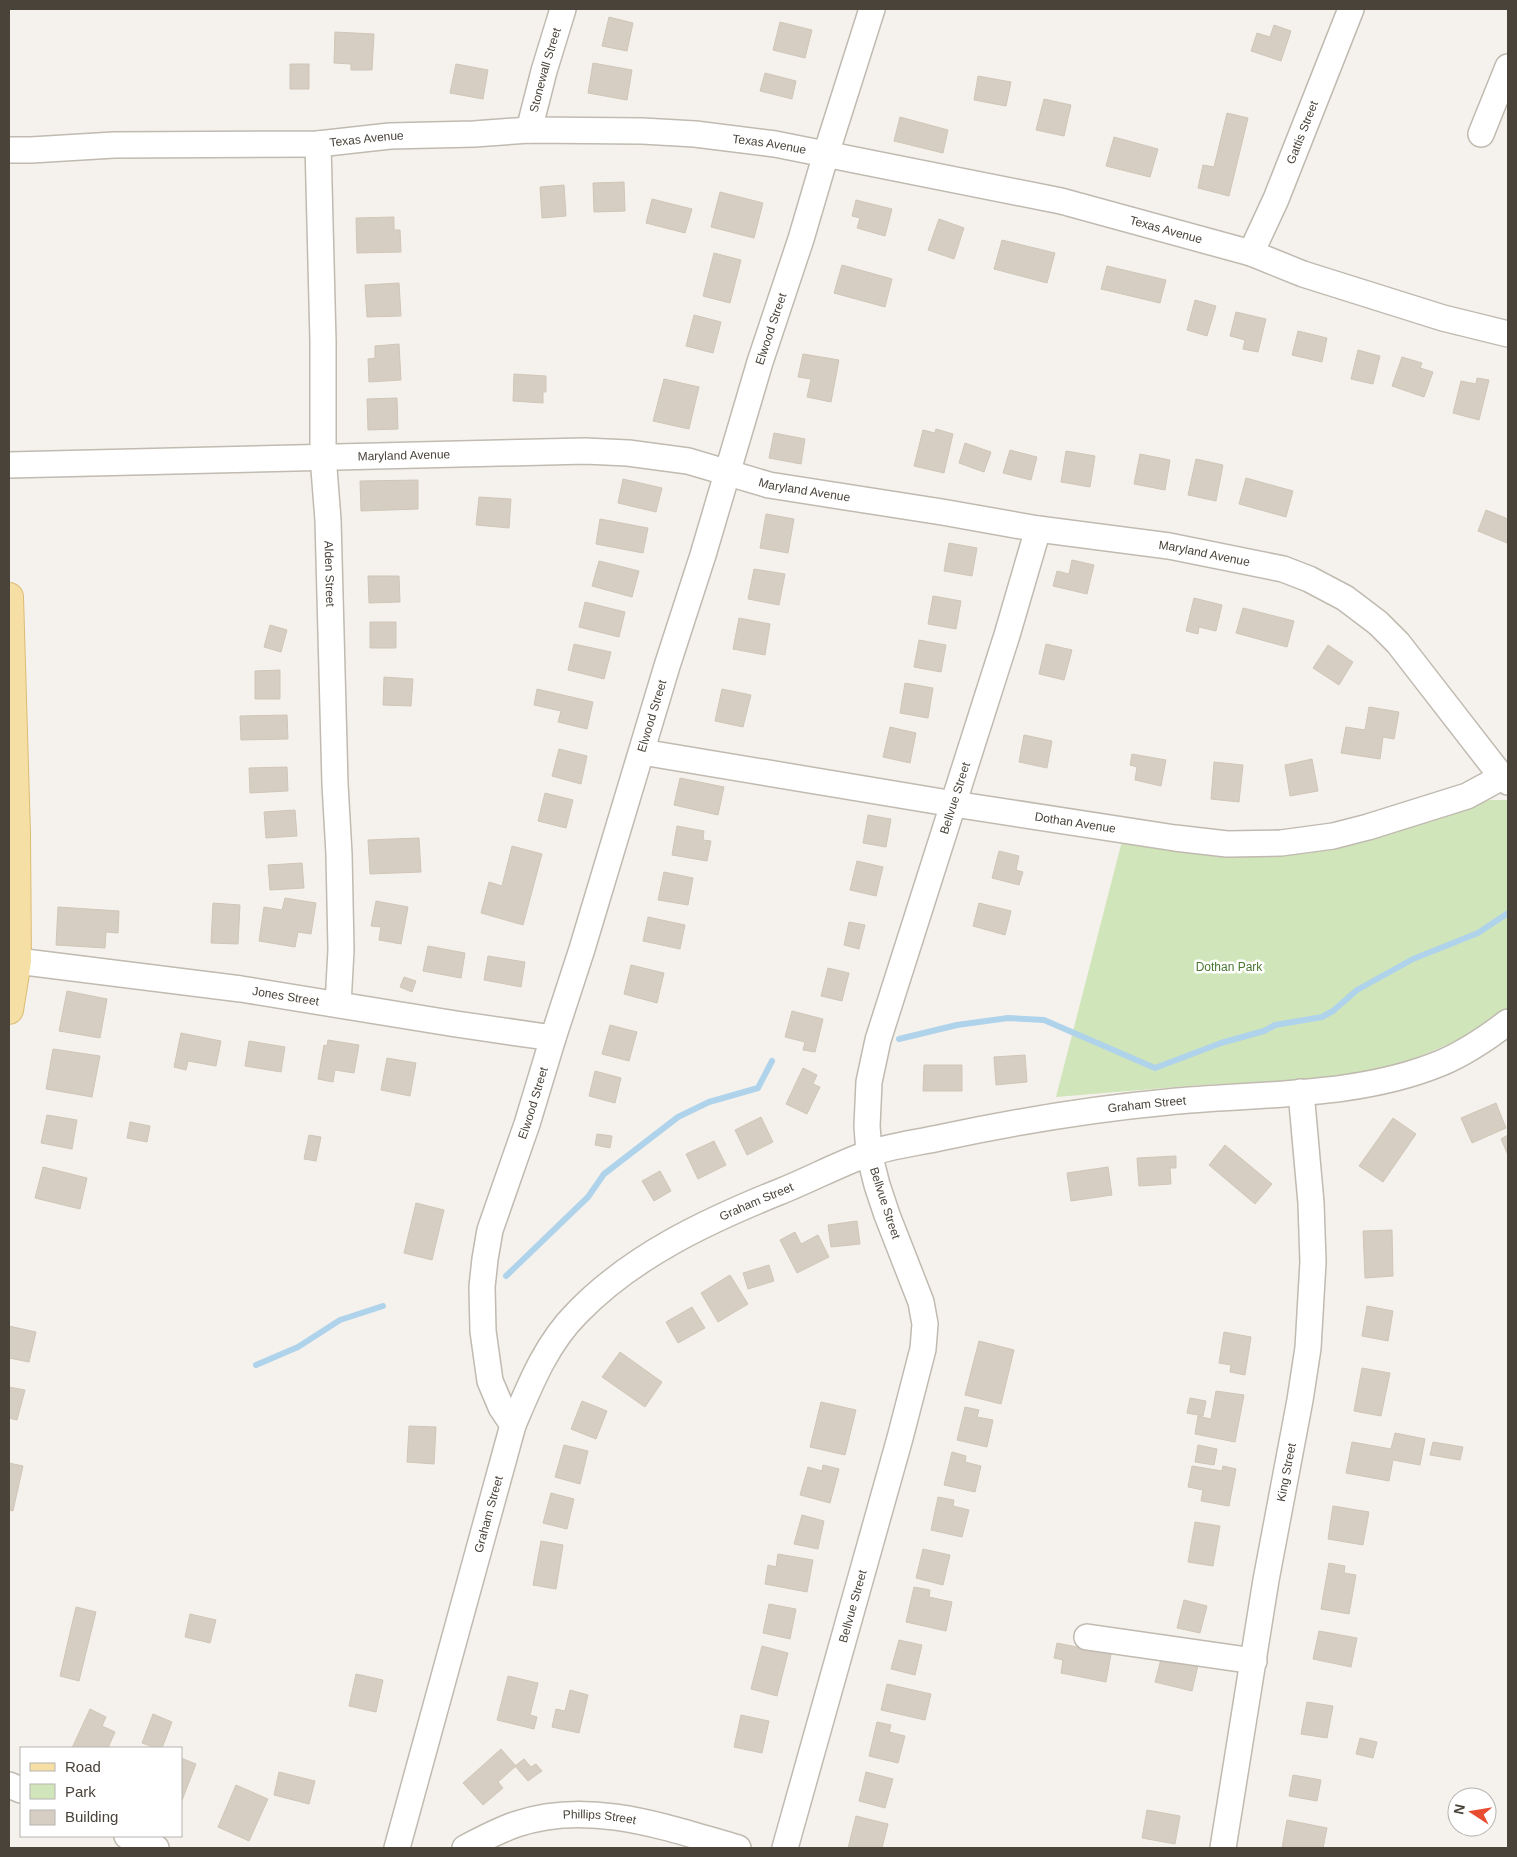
<svg xmlns="http://www.w3.org/2000/svg" width="1517" height="1857" font-family="Helvetica,sans-serif">
<rect width="100%" height="100%" fill="#f5f2ed"/>
<path fill="#d1e5ba" d="M1485,800H1508V1010L1499,1018L1470,1035L1385,1071L1282,1081L1201,1085L1056,1097L1122,841L1178,847Z"/>
<g fill="none" stroke-linecap="round" stroke-linejoin="round">
<path stroke="#afd3eb" stroke-width="6" d="M899,1039L957,1025L1008,1018L1044,1020L1155,1068L1221,1043L1264,1031L1275,1025L1322,1017L1333,1011L1357,990L1413,959L1478,933L1508,913
M506,1276L588,1197L604,1174L678,1117L709,1102L758,1088L772,1061
M256,1365L298,1347L340,1320L383,1306"/>
</g>
<path fill="#d6cec3" stroke="#d0c6b7" d="M609,17L633,23L627,51L602,46Z
M780,22L812,30L805,58L773,50Z
M1274,25L1291,31L1281,61L1251,51L1257,33L1270,37Z
M335,32L374,34L372,70H351V64L334,63Z
M593,63L632,70L627,100L588,93Z
M290,64H309V89H290Z
M456,64L488,70L483,99L450,93Z
M765,73L796,81L792,99L760,91Z
M978,76L1011,82L1006,106L974,100Z
M1044,99L1071,105L1064,136L1036,130Z
M1227,113L1248,118L1229,196L1198,188L1203,165L1214,167Z
M900,117L948,130L943,153L894,141Z
M1114,137L1158,149L1150,177L1106,166Z
M624,182L625,211L594,212L593,183Z
M564,185L566,216L542,218L540,187Z
M720,192L763,203L754,238L711,227Z
M652,199L692,209L685,233L646,223Z
M856,200L892,209L885,236L857,228L860,218L852,216Z
M394,217V230H400L401,252L357,253L356,218Z
M939,219L964,228L954,259L928,250Z
M1002,240L1055,253L1047,283L994,269Z
M714,253L741,260L730,303L703,296Z
M842,265L892,279L885,307L834,293Z
M1107,266L1166,280L1160,303L1101,289Z
M399,283L401,316L367,317L365,285Z
M1195,300L1216,306L1207,336L1187,330Z
M1236,312L1266,319L1258,352L1243,349L1245,340L1230,336Z
M694,315L721,322L713,353L686,346Z
M1298,331L1327,338L1322,362L1292,355Z
M399,344L401,380L369,382L368,359L375,358V346Z
M1358,350L1380,356L1373,384L1351,379Z
M803,354L839,360L831,402L807,397L811,379L798,377Z
M1402,357L1422,363L1420,368L1433,372L1424,397L1392,386Z
M514,374L546,376V392H543V403L513,401Z
M1477,378L1489,380L1479,420L1453,413L1461,381L1476,384Z
M664,379L699,387L689,429L653,421Z
M397,398L398,429L368,430L367,399Z
M936,429L953,434L944,473L914,466L923,430L935,433Z
M774,433L805,439L801,464L769,458Z
M965,443L991,452L984,472L959,463Z
M1010,450L1037,457L1031,480L1003,473Z
M1066,451L1095,456L1090,487L1061,482Z
M1140,454L1170,460L1165,490L1134,484Z
M1196,459L1223,465L1216,501L1188,495Z
M1246,478L1293,491L1286,517L1239,504Z
M623,479L662,488L656,512L618,503Z
M418,480V509L361,511L360,481Z
M479,497L511,499L509,528L476,525Z
M1486,510L1508,519V538L1507,543L1478,531Z
M766,514L794,519L788,553L760,548Z
M600,519L648,528L643,553L596,544Z
M949,543L977,548L972,576L944,571Z
M1072,560L1094,565L1087,594L1053,586L1057,571L1069,574Z
M599,561L639,571L632,597L592,586Z
M754,569L785,574L779,605L748,599Z
M368,576H399L400,602L369,603Z
M933,596L961,601L956,629L928,624Z
M1194,598L1222,605L1216,631L1199,627L1198,634L1186,631Z
M585,602L625,612L619,637L579,627Z
M1243,608L1294,621L1287,647L1236,633Z
M739,618L770,624L765,655L733,649Z
M370,622H396V648H370Z
M270,625L287,630L281,652L264,647Z
M919,640L946,645L941,672L914,667Z
M574,644L611,652L604,679L568,670Z
M1046,644L1072,650L1064,680L1039,674Z
M1328,645L1353,662L1339,685L1313,668Z
M280,670V699H255V671Z
M384,677L413,679L411,706L383,705Z
M905,683L933,688L928,718L900,713Z
M537,689L593,702L587,729L558,722L561,711L534,705Z
M722,689L751,695L743,727L715,721Z
M1369,707L1399,712L1394,739L1383,737L1380,759L1341,753L1346,727L1365,730Z
M287,715L288,739L241,740L240,716Z
M890,727L916,733L910,763L883,757Z
M1024,735L1052,741L1047,768L1019,762Z
M559,749L587,756L581,784L552,776Z
M1132,754L1166,760L1161,786L1135,780L1137,767L1130,765Z
M1312,759L1318,791L1290,796L1285,765Z
M1214,762L1243,765L1239,802L1211,799Z
M287,767L288,791L250,793L249,768Z
M680,778L724,787L718,815L674,805Z
M545,793L573,800L566,828L538,821Z
M295,810L297,836L266,838L264,812Z
M868,815L891,819L886,847L863,843Z
M677,826L704,831L703,840L711,841L707,861L672,855Z
M419,838L421,872L370,874L368,840Z
M512,846L542,854L523,925L481,913L489,882L502,886Z
M999,851L1019,856L1016,870L1023,872L1019,885L992,878Z
M857,861L883,867L876,896L850,890Z
M302,863L304,888L270,890L268,865Z
M664,872L693,878L688,905L658,900Z
M285,898L316,903L311,934L298,932L295,947L259,941L264,907L282,910Z
M376,901L408,907L401,944L379,940L381,927L371,926Z
M213,903L240,905L238,944L211,943Z
M979,903L1011,911L1005,935L973,926Z
M58,907L119,911L118,933L106,932L105,948L56,945Z
M648,917L685,925L680,949L643,941Z
M849,922L865,925L859,949L844,945Z
M428,946L465,953L461,978L423,971Z
M488,956L525,962L521,987L484,980Z
M631,965L664,973L657,1003L624,994Z
M828,968L849,973L842,1001L821,996Z
M404,977L416,981L412,992L400,987Z
M67,991L107,999L100,1038L59,1031Z
M792,1011L823,1019L815,1052L803,1050L805,1042L785,1037Z
M610,1025L637,1032L629,1061L602,1054Z
M181,1033L221,1041L216,1066L188,1061L186,1070L174,1067Z
M328,1040L359,1045L354,1073L335,1070L333,1082L318,1079L324,1045L327,1046Z
M249,1041L285,1047L281,1072L245,1066Z
M53,1049L100,1056L92,1097L46,1089Z
M1025,1055L1027,1082L996,1085L994,1057Z
M387,1058L416,1063L410,1096L381,1090Z
M924,1065H962V1091H923Z
M803,1068L817,1075L813,1084L820,1087L807,1114L786,1104Z
M595,1071L621,1078L615,1103L589,1096Z
M1496,1103L1506,1128L1472,1143L1461,1118Z
M47,1115L77,1120L72,1149L41,1143Z
M761,1117L773,1142L747,1155L735,1130Z
M1393,1118L1416,1134L1383,1182L1359,1166Z
M130,1122L150,1126L147,1142L127,1138Z
M597,1134L612,1136L610,1148L595,1145Z
M309,1135L321,1137L316,1161L304,1159Z
M1508,1135V1155L1501,1139Z
M714,1141L726,1165L698,1179L686,1154Z
M1225,1145L1272,1184L1255,1204L1209,1165Z
M1176,1156V1168H1170L1171,1184L1139,1186L1137,1158Z
M43,1167L87,1178L80,1209L35,1198Z
M1108,1167L1112,1195L1071,1201L1067,1173Z
M660,1171L671,1191L654,1201L642,1181Z
M416,1203L444,1210L432,1260L404,1253Z
M857,1221L860,1244L831,1247L828,1225Z
M1392,1230L1393,1276L1365,1278L1363,1231Z
M795,1232L801,1244L818,1235L829,1257L797,1273L780,1240Z
M769,1265L774,1281L748,1289L743,1273Z
M730,1275L748,1304L718,1322L701,1293Z
M1367,1306L1393,1311L1388,1341L1362,1336Z
M692,1307L705,1328L678,1343L666,1322Z
M9,1326L36,1332L29,1362L9,1358Z
M1224,1332L1251,1337L1245,1375L1230,1372L1231,1365L1219,1363Z
M979,1341L1014,1350L1001,1404L965,1395Z
M620,1352L662,1382L645,1407L602,1377Z
M1362,1368L1390,1373L1381,1416L1354,1411Z
M9,1387L25,1390L17,1420L9,1418Z
M1216,1391L1244,1395L1235,1442L1195,1434L1198,1416L1211,1419Z
M1190,1398L1206,1401L1203,1416L1187,1413Z
M582,1401L607,1411L596,1439L571,1429Z
M821,1402L856,1410L845,1455L810,1447Z
M965,1407L979,1410L977,1417L993,1420L987,1447L957,1440Z
M409,1426L436,1427L434,1464L407,1462Z
M1395,1433L1425,1439L1420,1465L1393,1460L1389,1481L1346,1473L1352,1442L1391,1449Z
M1433,1442L1463,1447L1460,1460L1430,1455Z
M564,1445L588,1451L580,1484L555,1477Z
M1198,1445L1217,1449L1214,1465L1195,1462Z
M952,1452L966,1456L965,1462L981,1466L975,1492L944,1485Z
M9,1463L23,1466L13,1511L9,1510Z
M823,1465L839,1469L830,1503L800,1495L808,1467L822,1471Z
M1192,1466L1222,1471L1223,1466L1236,1469L1229,1506L1201,1501L1203,1490L1188,1487Z
M551,1493L574,1499L567,1529L543,1523Z
M938,1497L954,1500L953,1506L969,1510L962,1537L931,1530Z
M1333,1506L1369,1512L1363,1545L1328,1539Z
M802,1515L824,1521L818,1549L794,1544Z
M1195,1522L1220,1526L1213,1566L1188,1562Z
M541,1541L563,1545L556,1589L533,1585Z
M923,1549L950,1555L943,1585L916,1578Z
M778,1554L813,1560L807,1592L765,1584L768,1565L776,1567Z
M1329,1563L1345,1566L1344,1573L1356,1575L1349,1614L1321,1609Z
M914,1587L930,1590L929,1597L952,1602L946,1631L906,1622Z
M1184,1600L1207,1606L1200,1633L1177,1628Z
M769,1604L796,1609L790,1639L763,1633Z
M76,1607L96,1612L79,1681L60,1676Z
M190,1614L216,1620L210,1643L185,1637Z
M1319,1631L1357,1638L1351,1667L1313,1659Z
M899,1640L922,1645L915,1675L891,1669Z
M1057,1643L1111,1654L1106,1682L1061,1673L1063,1660L1054,1658Z
M762,1646L788,1653L777,1696L751,1689Z
M1163,1652L1199,1661L1192,1691L1155,1682Z
M356,1674L383,1680L376,1712L349,1706Z
M508,1676L538,1683L530,1715L537,1717L534,1729L497,1720Z
M887,1684L931,1694L925,1720L881,1710Z
M570,1690L588,1695L579,1733L552,1727L556,1709L565,1711Z
M1307,1702L1333,1706L1327,1738L1301,1734Z
M90,1709L106,1717L102,1726L115,1732L108,1748H72Z
M153,1714L172,1722L162,1748H156L142,1743Z
M741,1715L769,1721L762,1753L734,1747Z
M877,1722L891,1725L889,1732L905,1736L898,1763L869,1756Z
M1360,1738L1377,1742L1373,1758L1356,1754Z
M501,1749L516,1766L498,1782L503,1788L483,1805L463,1783Z
M181,1758L196,1764L181,1803Z
M524,1759L531,1767L536,1764L542,1771L528,1781L515,1766Z
M279,1772L315,1781L309,1804L274,1795Z
M866,1772L893,1779L885,1808L859,1801Z
M1293,1775L1321,1780L1317,1801L1289,1796Z
M236,1785L268,1799L249,1841L218,1827Z
M1147,1810L1180,1816L1175,1844L1142,1838Z
M856,1816L888,1824L882,1848H848Z
M1287,1820L1327,1828L1323,1848H1282Z"/>
<g fill="none" stroke-linecap="round" stroke-linejoin="round">
<defs>
<g id="minor">
<path id="s1" d="M529,130L544,71L563,9"/>
<path d="M1481,134L1508,67"/>
<path id="s2" d="M318,144L323,341V456L328,520L335,784L339,854L341,950L338,1004"/>
<path id="s3" d="M9,150H31L114,145L318,144L390,136L474,134L529,130L642,131L695,134L775,144L1061,201L1251,253L1303,274L1443,318L1508,334"/>
<path id="s4" d="M1251,253L1276,199L1351,9"/>
<path id="s5" d="M9,465L585,451L628,453L688,461L769,485L942,512L1038,529L1169,546L1283,569L1309,579L1345,598L1378,623L1398,643L1502,777L1508,782"/>
<path id="s6" d="M642,752L954,804L1175,838L1227,844L1281,843L1333,836L1368,827L1467,796L1502,777"/>
<path id="s7" d="M17,961L241,989L456,1024L553,1038"/>
<path id="s8" d="M513,1425L501,1407L490,1381L483,1331L482,1287L485,1259L490,1230L527,1124L553,1038L582,949L667,666L703,555L760,362L801,239L826,154L872,9"/>
<path d="M1087,1637L1254,1661"/>
<path d="M9,1785L21,1790"/>
<path d="M127,1836L156,1848"/>
<path id="s9" d="M397,1848L513,1425C530,1385 546,1344 577,1313C632,1256 707,1221 779,1192C809,1180 837,1165 867,1154C890,1146 916,1143 939,1138C1014,1122 1091,1109 1168,1102C1257,1093 1357,1098 1441,1063C1465,1053 1487,1038 1508,1022"/>
<path id="s10" d="M465,1848C482,1839 499,1830 517,1824C590,1799 668,1828 738,1848"/>
<path id="s11" d="M785,1848L900,1438L923,1349L925,1324L921,1302L887,1215L877,1185L869,1153L867,1126L869,1082L878,1040L1007,635L1038,529"/>
<path id="s12" d="M1223,1848L1266,1580L1300,1400L1308,1348L1313,1262L1311,1203L1301,1092"/>
</g>
<path id="major" d="M9,597L16,834L17,961L9,1010"/>
</defs>
<use href="#minor" stroke="#c0bab0" stroke-width="28"/>
<use href="#major" stroke="#dbbc75" stroke-width="30"/>
<use href="#minor" stroke="#fff" stroke-width="25"/>
<use href="#major" stroke="#f6dfa5" stroke-width="28"/>
</g>
<g text-anchor="middle" stroke-width="5" stroke-linejoin="round" paint-order="stroke">
<g font-size="12" fill="#49433a" stroke="#fff">
<text dy="4" stroke="none"><textPath href="#s1" startOffset="62">Stonewall Street</textPath></text>
<text dy="4" stroke="none"><textPath href="#s4" startOffset="131">Gattis Street</textPath></text>
<text dy="4" stroke="none"><textPath href="#s3" startOffset="358">Texas Avenue</textPath></text>
<text dy="4" stroke="none"><textPath href="#s3" startOffset="762">Texas Avenue</textPath></text>
<text dy="4" stroke="none"><textPath href="#s3" startOffset="1168">Texas Avenue</textPath></text>
<text dy="4" stroke="none"><textPath href="#s8" startOffset="1146">Elwood Street</textPath></text>
<text dy="4" stroke="none"><textPath href="#s5" startOffset="395">Maryland Avenue</textPath></text>
<text dy="4" stroke="none"><textPath href="#s5" startOffset="800">Maryland Avenue</textPath></text>
<text dy="4" stroke="none"><textPath href="#s5" startOffset="1205">Maryland Avenue</textPath></text>
<text dy="4" stroke="none"><textPath href="#s2" startOffset="430">Alden Street</textPath></text>
<text dy="4" stroke="none"><textPath href="#s8" startOffset="741">Elwood Street</textPath></text>
<text dy="4" stroke="none"><textPath href="#s11" startOffset="1091">Bellvue Street</textPath></text>
<text dy="4" stroke="none"><textPath href="#s6" startOffset="439">Dothan Avenue</textPath></text>
<text dy="4" stroke="none"><textPath href="#s7" startOffset="271">Jones Street</textPath></text>
<text dy="4" stroke="none"><textPath href="#s8" startOffset="336">Elwood Street</textPath></text>
<text dy="4" stroke="none"><textPath href="#s9" startOffset="1186">Graham Street</textPath></text>
<text dy="4" stroke="none"><textPath href="#s9" startOffset="781">Graham Street</textPath></text>
<text transform="translate(885 1203) rotate(72)" y="4">Bellvue Street</text>
<text dy="4" stroke="none"><textPath href="#s12" startOffset="381">King Street</textPath></text>
<text dy="4" stroke="none"><textPath href="#s9" startOffset="346">Graham Street</textPath></text>
<text dy="4" stroke="none"><textPath href="#s11" startOffset="251">Bellvue Street</textPath></text>
<text dy="4" stroke="none"><textPath href="#s10" startOffset="141">Phillips Street</textPath></text>
</g>
<g font-size="12" fill="#4c7732" stroke="#fff">
<text x="1229" y="971">Dothan Park</text>
</g>
</g>
<rect width="1517" height="1857" fill="none" stroke="#49433a" stroke-width="20"/>
<rect x="20" y="1747" width="162" height="90" fill="#ffffff" stroke="#b6b4b0"/>
<rect x="30" y="1763" width="25" height="8" fill="#f6dfa5" stroke="#b6b4b0"/>
<text x="65" y="1772" font-size="15" fill="#49433a">Road</text>
<rect x="30" y="1784" width="25" height="15" fill="#d1e5ba" stroke="#b6b4b0"/>
<text x="65" y="1797" font-size="15" fill="#49433a">Park</text>
<rect x="30" y="1810" width="25" height="15" fill="#d6cec3" stroke="#b6b4b0"/>
<text x="65" y="1822" font-size="15" fill="#49433a">Building</text>
<g transform="translate(1472 1812) rotate(282)"><circle r="24" fill="#ffffff" stroke="#b6b4b0"/>
<path d="M0-4L9 19L0 12L-9 19Z" fill="#e84c31"/>
<text y="-8" font-size="14" font-weight="bold" text-anchor="middle" fill="#49433a">N</text>
</g>
</svg>
